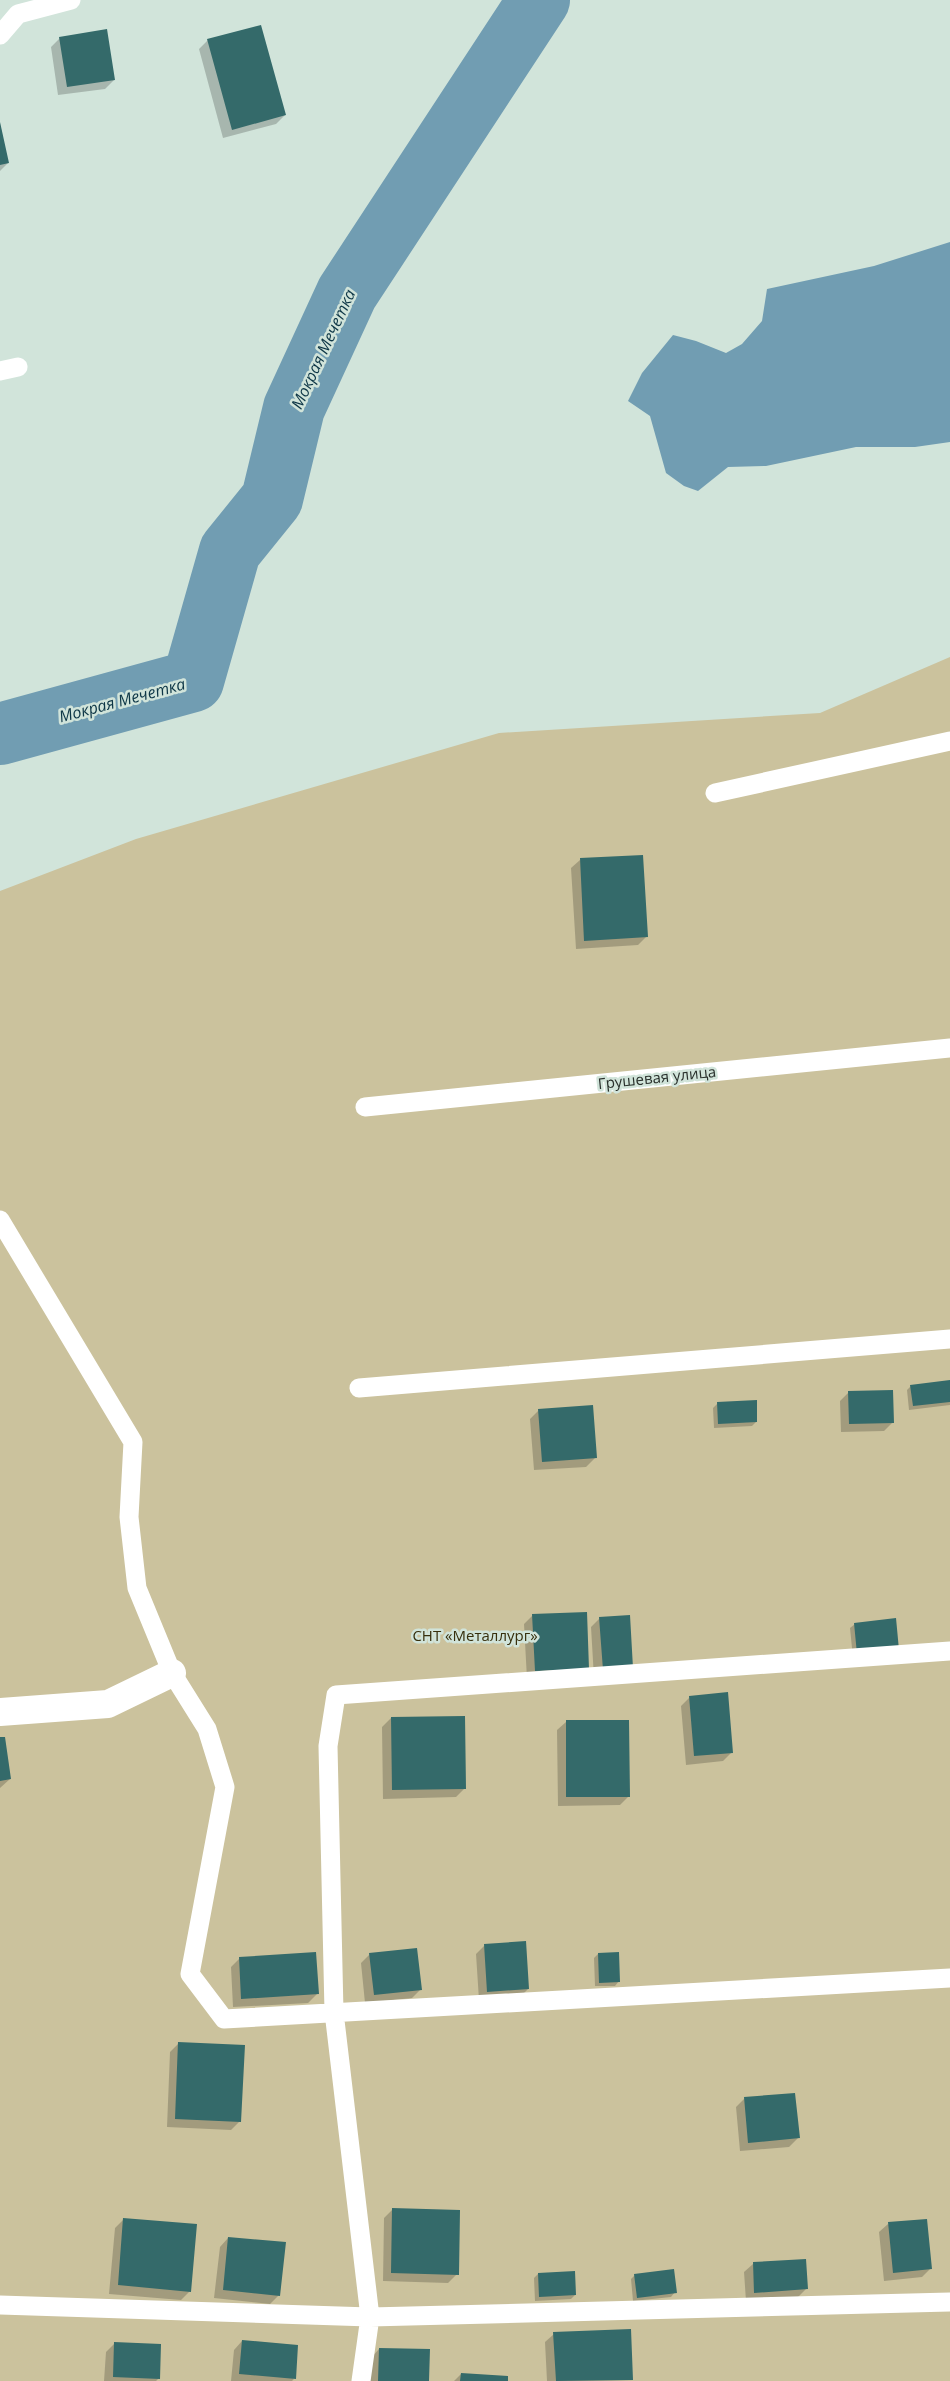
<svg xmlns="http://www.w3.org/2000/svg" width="950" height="2381" font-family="'Open Sans',sans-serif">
<rect width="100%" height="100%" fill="#d1e4da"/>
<path fill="#cbc29d" d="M950,657V2381H0V891L136,839L499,733L820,713Z"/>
<path fill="#719db2" d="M950,242V442L915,447H856L766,466L728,467L698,491L684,486L666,473L650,416L628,401L642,373L673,335L696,341L726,353L742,344L762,321L767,289L874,266Z"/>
<path fill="#0003" d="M60,38L114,80L105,89L58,95L51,47Z
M208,40L285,115L276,124L223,138L199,49Z
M0,124L8,163L0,171Z
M580,860L647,936L638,945L576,949L571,868Z
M950,1382V1405L909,1410L907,1390L911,1386Z
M849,1392L893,1422L884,1431L841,1432L840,1401Z
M718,1403L756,1422L752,1426L714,1428L713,1408Z
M539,1410L595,1458L586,1467L534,1470L530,1419Z
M533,1615L588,1668L527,1679L524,1624Z
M600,1618L632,1667L594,1678L591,1627Z
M855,1624L898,1649L853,1658L850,1628Z
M690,1697L732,1752L723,1761L686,1765L681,1706Z
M391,1718L465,1788L456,1797L383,1799L382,1727Z
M566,1722L628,1797L620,1805L558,1806L557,1730Z
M0,1739L10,1779L0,1788Z
M485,1945L528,1989L519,1998L479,2000L476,1954Z
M370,1954L421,1989L412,1998L365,2003L361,1963Z
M598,1954L619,1981L615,1986H595L594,1958Z
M240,1958L317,1994L308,2003L233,2007L231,1967Z
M179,2043L240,2121L231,2130L167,2127L170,2052Z
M745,2098L798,2138L789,2147L740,2151L736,2107Z
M393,2209L457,2274L448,2283L383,2281L384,2218Z
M124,2219L190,2291L181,2300L109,2294L115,2228Z
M888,2224L931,2268L922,2277L884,2281L879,2232Z
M228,2238L279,2295L270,2304L214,2298L220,2247Z
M753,2264L807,2288L798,2297L746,2301L744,2272Z
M538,2274L575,2295L571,2299L535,2301L534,2278Z
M635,2275L675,2292L671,2297L633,2301L631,2279Z
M554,2334L632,2380L547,2381L545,2342Z
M242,2341L294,2379L292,2381H231L234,2350Z
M115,2343L159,2378L156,2381H104L106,2352Z
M379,2349L428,2381H370L371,2358Z
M461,2374L506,2381H454Z"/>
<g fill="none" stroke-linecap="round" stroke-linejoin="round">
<path stroke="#719db2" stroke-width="62" d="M0,734L193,681L230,551L272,499L294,408L347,293L539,0"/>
</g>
<path fill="#346a6a" d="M261,25L286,115L232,130L207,39Z
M107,29L115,80L67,87L59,37Z
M0,122L9,163L0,165Z
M643,855L648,937L584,941L580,858Z
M950,1380V1402L913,1406L910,1385Z
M893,1390L894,1423L849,1424L848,1391Z
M757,1400V1422L718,1424L717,1402Z
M593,1405L597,1458L542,1462L538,1409Z
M587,1612L589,1669L535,1671L532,1614Z
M630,1615L633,1668L603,1670L599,1617Z
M896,1618L899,1650L857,1654L854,1623Z
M728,1692L733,1753L694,1756L689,1696Z
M465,1716L466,1789L392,1790L391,1717Z
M566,1720H629L630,1797H566Z
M0,1737H5L11,1779L0,1781Z
M526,1941L529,1989L487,1992L484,1944Z
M417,1948L422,1990L374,1995L369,1953Z
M316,1952L319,1994L241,1999L239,1957Z
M619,1952L620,1982L599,1983L598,1953Z
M178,2042L245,2045L241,2122L175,2119Z
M795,2093L800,2138L748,2143L744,2097Z
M392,2208L460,2210L459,2275L391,2273Z
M123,2218L197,2224L191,2292L118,2285Z
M927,2219L932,2269L893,2273L888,2222Z
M228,2237L286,2242L280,2296L223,2290Z
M806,2259L808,2289L754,2293L753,2262Z
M674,2269L677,2293L637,2298L634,2274Z
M575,2271L576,2295L539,2297L538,2273Z
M631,2329L633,2380L556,2381L553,2332Z
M242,2340L298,2345L296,2379L239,2374Z
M114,2342L161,2344L160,2379L113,2377Z
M379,2348L430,2349L429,2381H378Z
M461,2373L508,2376V2381H460Z"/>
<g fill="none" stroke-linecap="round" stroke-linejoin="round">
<path stroke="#fff" stroke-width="19" d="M0,35L18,14L71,0
M0,371L18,367
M715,793L950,741
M365,1107L950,1048
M0,1220L133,1442L129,1517L137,1588L172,1673L207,1729L225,1787L190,1974L224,2019L950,1978
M359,1388L950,1339
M0,2305L370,2317L950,2302
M361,2381L370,2317L334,2012L328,1746L336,1695L950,1651"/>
<path stroke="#fff" stroke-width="28" d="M0,1712L108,1704L172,1673"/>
</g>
<g text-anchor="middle" stroke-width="5" stroke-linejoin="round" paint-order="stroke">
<g font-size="15" fill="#29302c" stroke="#d1e4da">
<text transform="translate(657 1078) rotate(-6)" y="5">Грушевая улица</text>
</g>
<g font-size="15" fill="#372f0c" stroke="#d1e4da">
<text x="475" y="1641">СНТ «Металлург»</text>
</g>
<g font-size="16" font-style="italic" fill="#0d3646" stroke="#d1e4da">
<text transform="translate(323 349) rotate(-65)" y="6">Мокрая Мечетка</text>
<text transform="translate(122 700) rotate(-15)" y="6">Мокрая Мечетка</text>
</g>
</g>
</svg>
